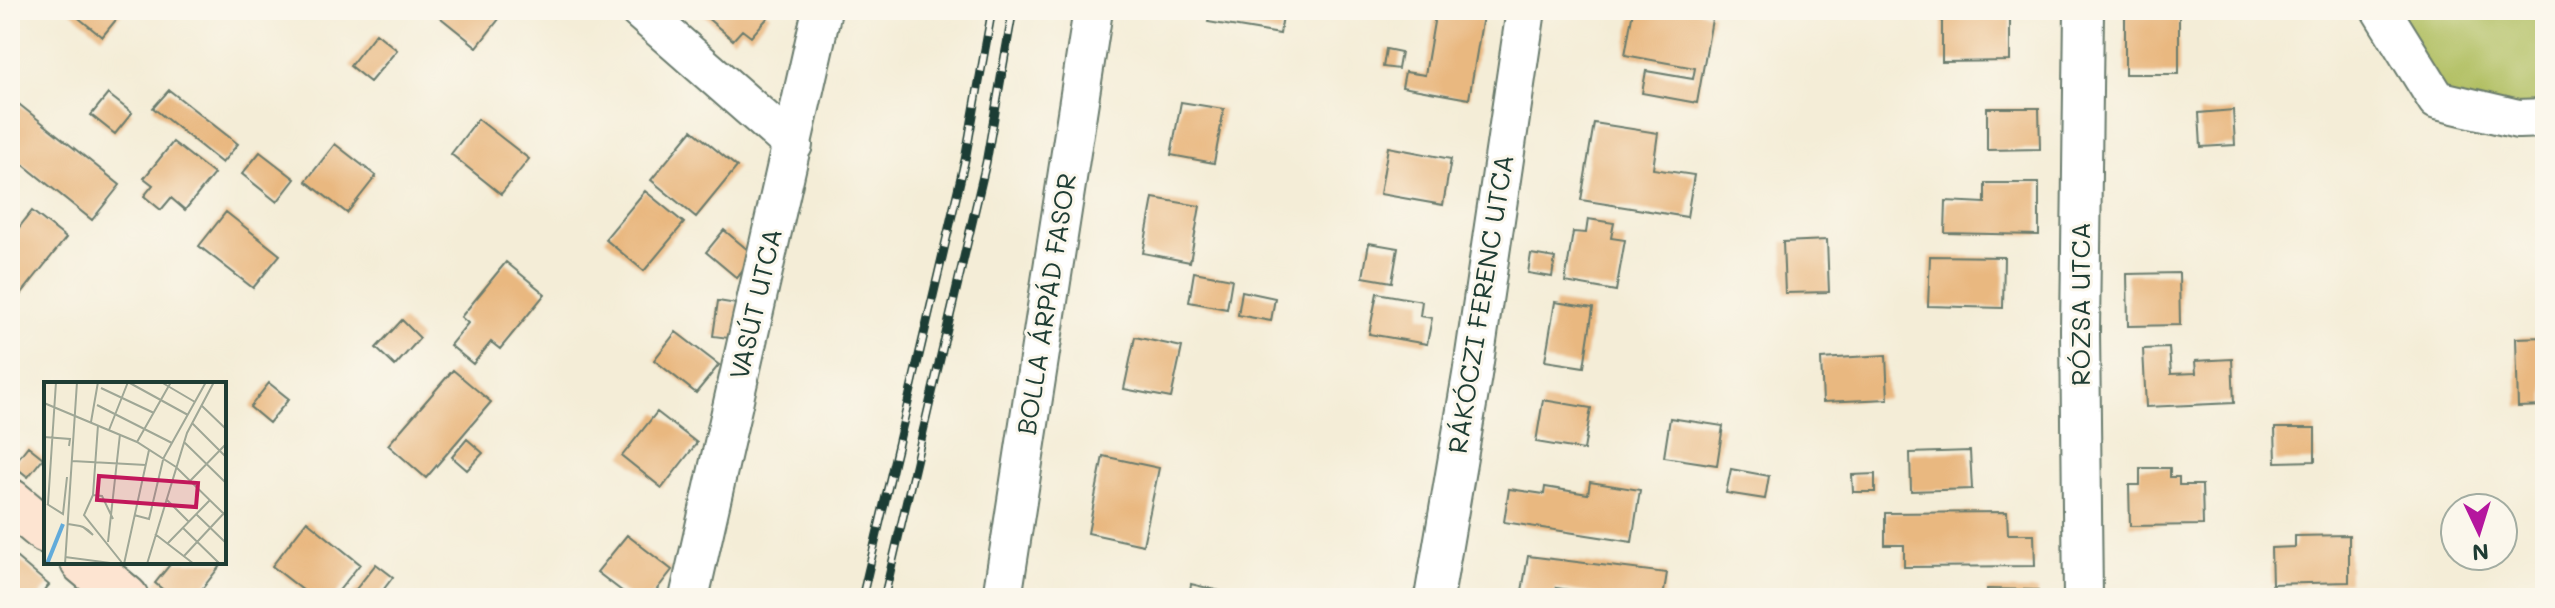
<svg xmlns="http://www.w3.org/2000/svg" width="2555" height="608" font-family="Mali,sans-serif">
<rect width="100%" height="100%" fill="#fbf7ec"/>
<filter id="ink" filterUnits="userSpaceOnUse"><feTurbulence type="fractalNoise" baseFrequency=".0125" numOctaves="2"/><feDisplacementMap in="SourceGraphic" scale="16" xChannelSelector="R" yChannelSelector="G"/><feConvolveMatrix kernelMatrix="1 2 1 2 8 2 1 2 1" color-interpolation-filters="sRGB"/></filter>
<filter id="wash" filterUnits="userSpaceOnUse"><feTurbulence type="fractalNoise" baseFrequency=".006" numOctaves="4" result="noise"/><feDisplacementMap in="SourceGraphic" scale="32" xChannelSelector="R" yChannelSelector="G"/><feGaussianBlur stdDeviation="1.8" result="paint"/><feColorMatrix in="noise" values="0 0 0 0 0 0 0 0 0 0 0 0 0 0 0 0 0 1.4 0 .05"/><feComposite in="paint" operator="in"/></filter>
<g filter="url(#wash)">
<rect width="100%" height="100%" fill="#f4edd7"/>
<path fill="#b1bf62" stroke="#687e4b" stroke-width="2" d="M2381,10H2545V118L2437,100Z"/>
<g id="blocks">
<path fill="#e9b880" d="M69,10H124L102,37Z
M431,10H506L477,47Z
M698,10H764L770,15L751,37L742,30L733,40Z
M1211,10H1284L1280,34L1208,22Z
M1436,10L1483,16L1469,99L1402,87L1405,72L1425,75Z
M1633,10H1694L1713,14L1697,103L1642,93L1646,71L1693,79L1695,68L1625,55Z
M2125,13H2179V74H2125Z
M1942,19H2010V61L1942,62Z
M376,33L397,50L370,82L350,66Z
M1386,49L1401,52L1398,69L1383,67Z
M169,90L238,144L222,163L153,108Z
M108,94L132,113L115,134L91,115Z
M10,97L120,185L92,220L10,154Z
M1181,102L1224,109L1214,163L1171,155Z
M1987,108H2039L2040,149L1987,150Z
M2233,110L2235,145L2201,147L2199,113Z
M478,119L529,159L501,194L451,154Z
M1594,123L1658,133L1653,169L1694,175L1687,217L1581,200Z
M692,130L737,167L696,217L651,180Z
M173,142L214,174L185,210L171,198L161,210L144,196L153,185L144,178Z
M335,144L376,176L347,213L306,181Z
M1388,147L1451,159L1443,205L1380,194Z
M260,152L295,179L277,202L242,174Z
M2541,156H2545V206H2542Z
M1985,183H2039V235L1945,233L1946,201L1985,203Z
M645,191L684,223L644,271L605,239Z
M1153,198L1200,206L1190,262L1143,253Z
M32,211L66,238L10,308V239Z
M226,212L280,255L253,288L199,246Z
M1588,219L1614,223L1611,238L1625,240L1616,291L1565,282L1573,232L1586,233Z
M724,230L755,256L737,278L706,252Z
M1827,240L1829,292L1785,293L1783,242Z
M1369,243L1398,248L1392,282L1363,277Z
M1531,254L1555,258L1552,277L1528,273Z
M1930,256L2004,257L2003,308L1928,306Z
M506,262L545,294L500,349L491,342L473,364L450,345L468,323L461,317Z
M1194,272L1232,279L1227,309L1189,302Z
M2179,273L2180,325L2128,326L2127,274Z
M1242,291L1275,298L1271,321L1238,315Z
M1377,293L1422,301L1420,316L1432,318L1427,344L1369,334Z
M718,301L749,306L744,340L713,336Z
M1555,302L1593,308L1584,367L1545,361Z
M402,320L420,338L395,366L376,348Z
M676,332L719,365L696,393L654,360Z
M1135,337L1182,347L1171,398L1124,389Z
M2545,337V406L2518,407L2516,338Z
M2169,348L2171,374L2196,373L2195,361L2232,359L2234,403L2146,407L2143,349Z
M1886,355L1888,399L1823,402L1821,359Z
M453,370L491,402L426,478L388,445Z
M269,383L289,399L269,423L250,407Z
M1543,400L1591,408L1584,450L1536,442Z
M657,412L697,443L662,488L622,456Z
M1670,418L1723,426L1717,465L1664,457Z
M2275,428H2315V461L2276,462Z
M467,439L483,453L467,470L452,457Z
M28,446L43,458L28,477L13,465Z
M1970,451L1972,489L1911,491L1910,453Z
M1103,456L1159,468L1143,545L1088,533Z
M2140,468H2170V477H2179V485H2202L2203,525L2130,526L2129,485H2140Z
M1731,469L1769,476L1765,499L1726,493Z
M1875,474V492H1853L1852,475Z
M1590,482L1640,490L1632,542L1504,522L1509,489L1544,494L1545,487L1588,494Z
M2007,512L2008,534H2034L2035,566L1904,567V545H1885V513Z
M307,521L360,564L333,598H313L272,566Z
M627,535L672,570L650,598H631L597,572Z
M2349,535V582L2272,584L2271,548L2295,547V536Z
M10,552L49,585L38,598H10Z
M1528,556L1667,573L1663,598H1599L1600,595L1556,588L1555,598L1521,597Z
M172,562H223L195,598H173L155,583Z
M376,564L393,577L377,598H349Z
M1191,584L1220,591L1219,598H1189Z
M1987,589L2038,590V598H1987Z"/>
</g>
</g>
<g filter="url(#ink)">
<use href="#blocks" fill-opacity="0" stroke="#6a7b6d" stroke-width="2"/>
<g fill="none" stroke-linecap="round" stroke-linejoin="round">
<defs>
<path id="street" d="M639,10L793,145
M2381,10L2437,100L2518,119L2545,118
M689,598L822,10
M1002,598L1093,10
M1434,598L1472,375L1526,10
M2083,598L2080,331L2084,10"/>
<path id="secondary" d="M10,501L46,531
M83,562L126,598"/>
</defs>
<use href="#street" stroke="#6a7b6d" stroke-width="42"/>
<use href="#secondary" stroke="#6a7b6d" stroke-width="48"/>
<use href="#street" stroke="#fff" stroke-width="38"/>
<use href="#secondary" stroke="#fde4d1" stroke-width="44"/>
<defs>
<path id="rail" d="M862,598L965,160L992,10
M884,598L986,163L1013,10"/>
</defs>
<use href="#rail" stroke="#1f3d34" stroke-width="9"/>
<use href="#rail" stroke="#fbf7ec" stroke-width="6" stroke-dasharray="18" stroke-linecap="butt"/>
</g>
</g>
<g text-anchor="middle" stroke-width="6" stroke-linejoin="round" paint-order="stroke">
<g font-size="26" fill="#1f3d34" stroke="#fbf7ec">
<text transform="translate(756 304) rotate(-77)" y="9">VASÚT UTCA</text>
<text transform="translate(1047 304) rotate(-81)" y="9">BOLLA ÁRPÁD FASOR</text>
<text transform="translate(1481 304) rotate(-81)" y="9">RÁKÓCZI FERENC UTCA</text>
<text transform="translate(2081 304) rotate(-90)" y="9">RÓZSA UTCA</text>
</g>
</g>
<g transform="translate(44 382)">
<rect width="182" height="182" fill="#f4edd7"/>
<path fill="none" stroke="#62abda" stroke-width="4" d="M3,182L19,142"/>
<path fill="none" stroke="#9fa796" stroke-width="2" d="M84,0L144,33M117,0L151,20M57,6L110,31M0,21L93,60L132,85L182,134M53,23L128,61M157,23L182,47M47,40L54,0M148,41L182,75M54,43L49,113L40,133L79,182M65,48L84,0M0,55L26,57L25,64M93,60L127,0M140,60L182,101M119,77L162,0M28,79L102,83M146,99L182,62M49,113L58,114L69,137M122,117L145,140M3,122L19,132L23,95M4,122L12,0M152,132L182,161M90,133L105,137L119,78M24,142L36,144L39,145L44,148L49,153L39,145M139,146L176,182M111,152L150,182M64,160L76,52M124,161L166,118M140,174L181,130M21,175L74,182M21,182L33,0M80,182L105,68M103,182L143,51L170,0"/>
<path fill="#c2185b" fill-opacity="0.15" stroke="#c2185b" stroke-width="4" d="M55,94L154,101L152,125L53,118Z"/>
<rect width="182" height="182" fill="none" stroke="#1f3d34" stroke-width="4"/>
</g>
<rect width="2555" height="608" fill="none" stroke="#fbf7ec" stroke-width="40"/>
<g transform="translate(2479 532) rotate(176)"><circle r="38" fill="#fbf7ec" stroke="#a3ada2" stroke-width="2"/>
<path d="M0-6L14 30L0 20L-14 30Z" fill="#b5179e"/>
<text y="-12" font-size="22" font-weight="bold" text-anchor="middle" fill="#1f3d34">N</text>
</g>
</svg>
